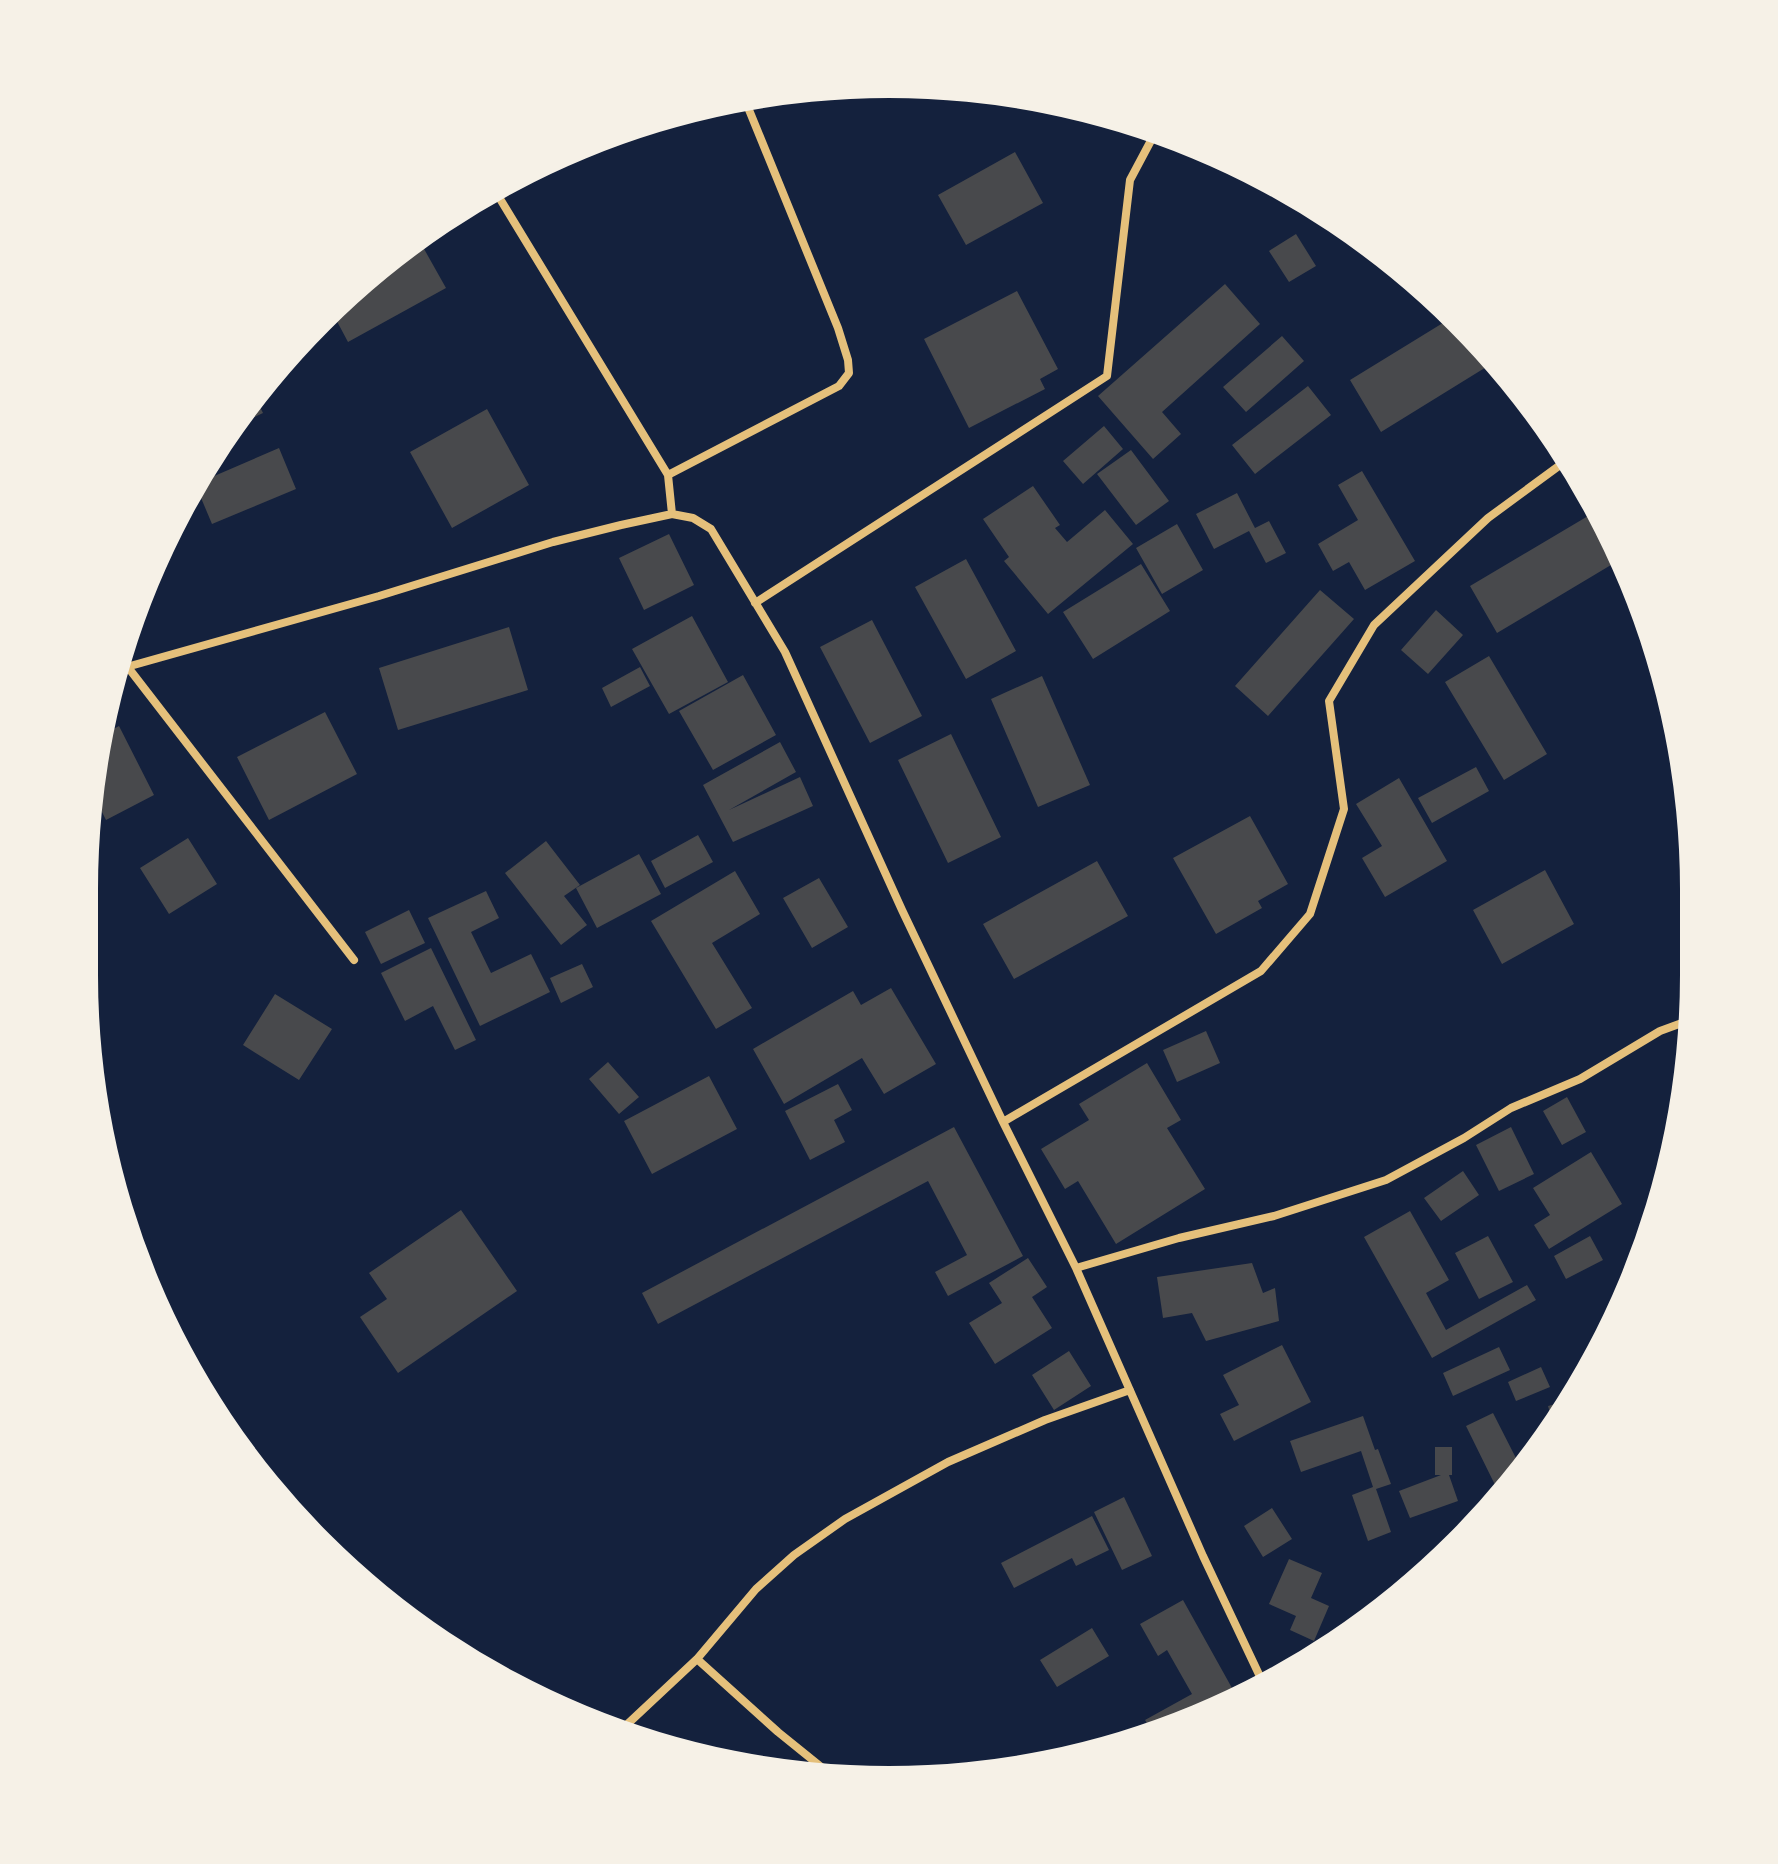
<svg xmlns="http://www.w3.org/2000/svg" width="1778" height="1864" font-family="'Sofia Sans Condensed',sans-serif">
<rect width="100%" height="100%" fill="#14213d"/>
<path fill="#48494c" d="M1015,152L1043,203L966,245L938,195Z
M1296,234L1316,266L1289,282L1269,251Z
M419,240L446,288L348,342L332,312L359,283Z
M1225,284L1260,324L1162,412L1181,434L1153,459L1098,396Z
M1017,291L1058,369L1040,379L1045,389L969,428L924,339Z
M1451,318L1496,361L1381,432L1350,380Z
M1282,336L1304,361L1246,412L1223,387Z
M1308,386L1331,415L1255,474L1232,445Z
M254,395L263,413L233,427L251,399Z
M487,409L529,485L452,528L410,452Z
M1104,426L1123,449L1083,484L1063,461Z
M279,448L296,489L212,524L196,486L198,483Z
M1131,450L1169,501L1136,525L1097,474Z
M1362,471L1415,561L1365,590L1349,562L1333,571L1318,544L1358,520L1338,485Z
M1033,486L1060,525L1055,528L1067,542L1105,510L1133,544L1048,614L1004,561L1009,557L983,519Z
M1237,493L1255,528L1269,521L1286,553L1266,563L1249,531L1214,549L1196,514Z
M1588,516L1616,562L1497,633L1470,586Z
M1177,524L1203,570L1162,594L1136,548Z
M669,534L694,585L644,610L619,558Z
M966,559L1016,651L966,679L915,587Z
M1141,564L1170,611L1093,659L1063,612Z
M1320,590L1354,619L1268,716L1235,686Z
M1436,610L1463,635L1428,674L1401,650Z
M692,616L728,682L669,714L632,649Z
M872,620L922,716L870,743L820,647Z
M509,627L528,690L398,730L379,668Z
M1489,656L1547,754L1504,780L1445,682Z
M640,667L650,686L611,707L602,688Z
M743,675L776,735L713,770L679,711Z
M1042,676L1090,785L1038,807L991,699Z
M325,712L357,774L269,820L237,757Z
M119,726L154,795L106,820L93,794L102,735Z
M951,734L1001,837L948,863L898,760Z
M780,742L796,772L729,810L800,777L813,806L733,842L703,785Z
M1476,767L1489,791L1432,823L1418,798Z
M1399,778L1447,861L1385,897L1362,858L1382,846L1356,804Z
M1250,816L1288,884L1258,901L1262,908L1216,934L1173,858Z
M698,835L713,862L665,888L651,861Z
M188,838L217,884L169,914L140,868Z
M546,841L580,885L564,896L587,925L561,945L505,873Z
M639,854L661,894L597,928L576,888Z
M1097,861L1128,916L1014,979L983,924Z
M1545,870L1574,924L1502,964L1473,910Z
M735,871L760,914L712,943L752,1008L716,1029L651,921Z
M819,878L848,927L812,948L783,898Z
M486,891L499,918L471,932L491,973L531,954L550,992L480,1026L428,918Z
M409,910L425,943L381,964L365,932Z
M431,948L476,1040L455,1050L433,1006L405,1021L381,973Z
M582,964L593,987L561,1003L550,978Z
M891,988L936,1064L884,1094L862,1058L784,1104L753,1049L853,991L861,1005Z
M275,994L332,1029L299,1080L243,1045Z
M1206,1031L1220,1063L1177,1082L1163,1050Z
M608,1062L639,1097L619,1114L589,1079Z
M1147,1063L1181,1120L1167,1128L1205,1189L1116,1244L1078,1181L1065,1189L1041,1149L1089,1120L1079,1104Z
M709,1076L737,1129L652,1174L624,1121Z
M838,1084L852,1110L834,1120L845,1142L810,1160L785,1111Z
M1567,1097L1586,1132L1562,1145L1543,1111Z
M954,1127L1023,1256L948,1296L935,1272L967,1255L928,1181L658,1324L642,1293Z
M1511,1127L1534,1174L1499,1191L1476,1145Z
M1591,1152L1622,1204L1549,1249L1534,1225L1550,1215L1533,1188Z
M1463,1171L1479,1195L1441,1221L1424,1198Z
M461,1210L517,1291L398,1373L360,1317L387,1299L369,1273Z
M1410,1211L1449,1280L1426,1293L1446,1330L1527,1285L1536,1300L1432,1358L1364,1237Z
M1488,1236L1513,1282L1479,1299L1455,1253Z
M1590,1236L1603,1260L1566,1279L1554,1256Z
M1028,1258L1047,1287L1032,1297L1052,1328L995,1364L969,1323L1002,1303L989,1283Z
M1252,1263L1263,1293L1275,1288L1279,1321L1206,1341L1192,1313L1163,1318L1157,1277Z
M1282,1345L1311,1402L1234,1441L1220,1414L1239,1405L1223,1375Z
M1499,1347L1510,1370L1453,1396L1443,1373Z
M1069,1351L1091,1386L1054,1410L1032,1375Z
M1541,1367L1550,1387L1516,1401L1508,1382Z
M1570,1400L1558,1423L1554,1427L1548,1406Z
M1493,1413L1520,1466L1498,1491L1466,1426Z
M1363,1416L1375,1450L1378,1449L1391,1484L1376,1489L1391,1532L1368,1541L1352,1495L1373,1487L1361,1451L1301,1472L1290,1441Z
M1435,1447H1452V1475H1449L1458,1501L1410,1518L1399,1491L1441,1475H1435Z
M1124,1497L1152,1556L1122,1570L1094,1512Z
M1272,1508L1292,1539L1263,1557L1244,1526Z
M1092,1516L1109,1550L1076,1566L1072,1558L1014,1588L1001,1563Z
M1289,1559L1322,1573L1311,1598L1329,1606L1314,1641L1290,1630L1296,1616L1269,1604Z
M1183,1600L1237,1697L1154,1735L1145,1720L1192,1694L1167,1650L1158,1656L1140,1624Z
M1092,1628L1109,1656L1057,1687L1040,1660Z"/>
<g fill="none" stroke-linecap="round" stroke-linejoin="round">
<path stroke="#e5c07b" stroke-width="8" d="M494,189L668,475L672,514
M668,475L839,386L849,373L848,360L838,328L745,100
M755,603L1107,376L1130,180L1155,133
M127,666L354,960
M116,670L379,596L553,542L621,525L672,514L693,518L711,529L785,652L902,910L1003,1122L1076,1268L1203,1556L1264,1685
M1003,1122L1261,971L1310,914L1344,809L1329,701L1374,625L1488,518L1567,460
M1076,1268L1179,1238L1274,1216L1386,1180L1464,1138L1511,1108L1580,1079L1660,1031L1690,1020
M697,1659L778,1732L835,1778
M619,1732L697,1659L756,1589L794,1555L845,1519L948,1462L1045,1420L1130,1390"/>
</g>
<path d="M0 0H1778V1864H0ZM889 98H889A791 791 0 0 1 1680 889V975A791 791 0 0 1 889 1766H889A791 791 0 0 1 98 975V889A791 791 0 0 1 889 98Z" fill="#f6f1e7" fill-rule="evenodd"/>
</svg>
